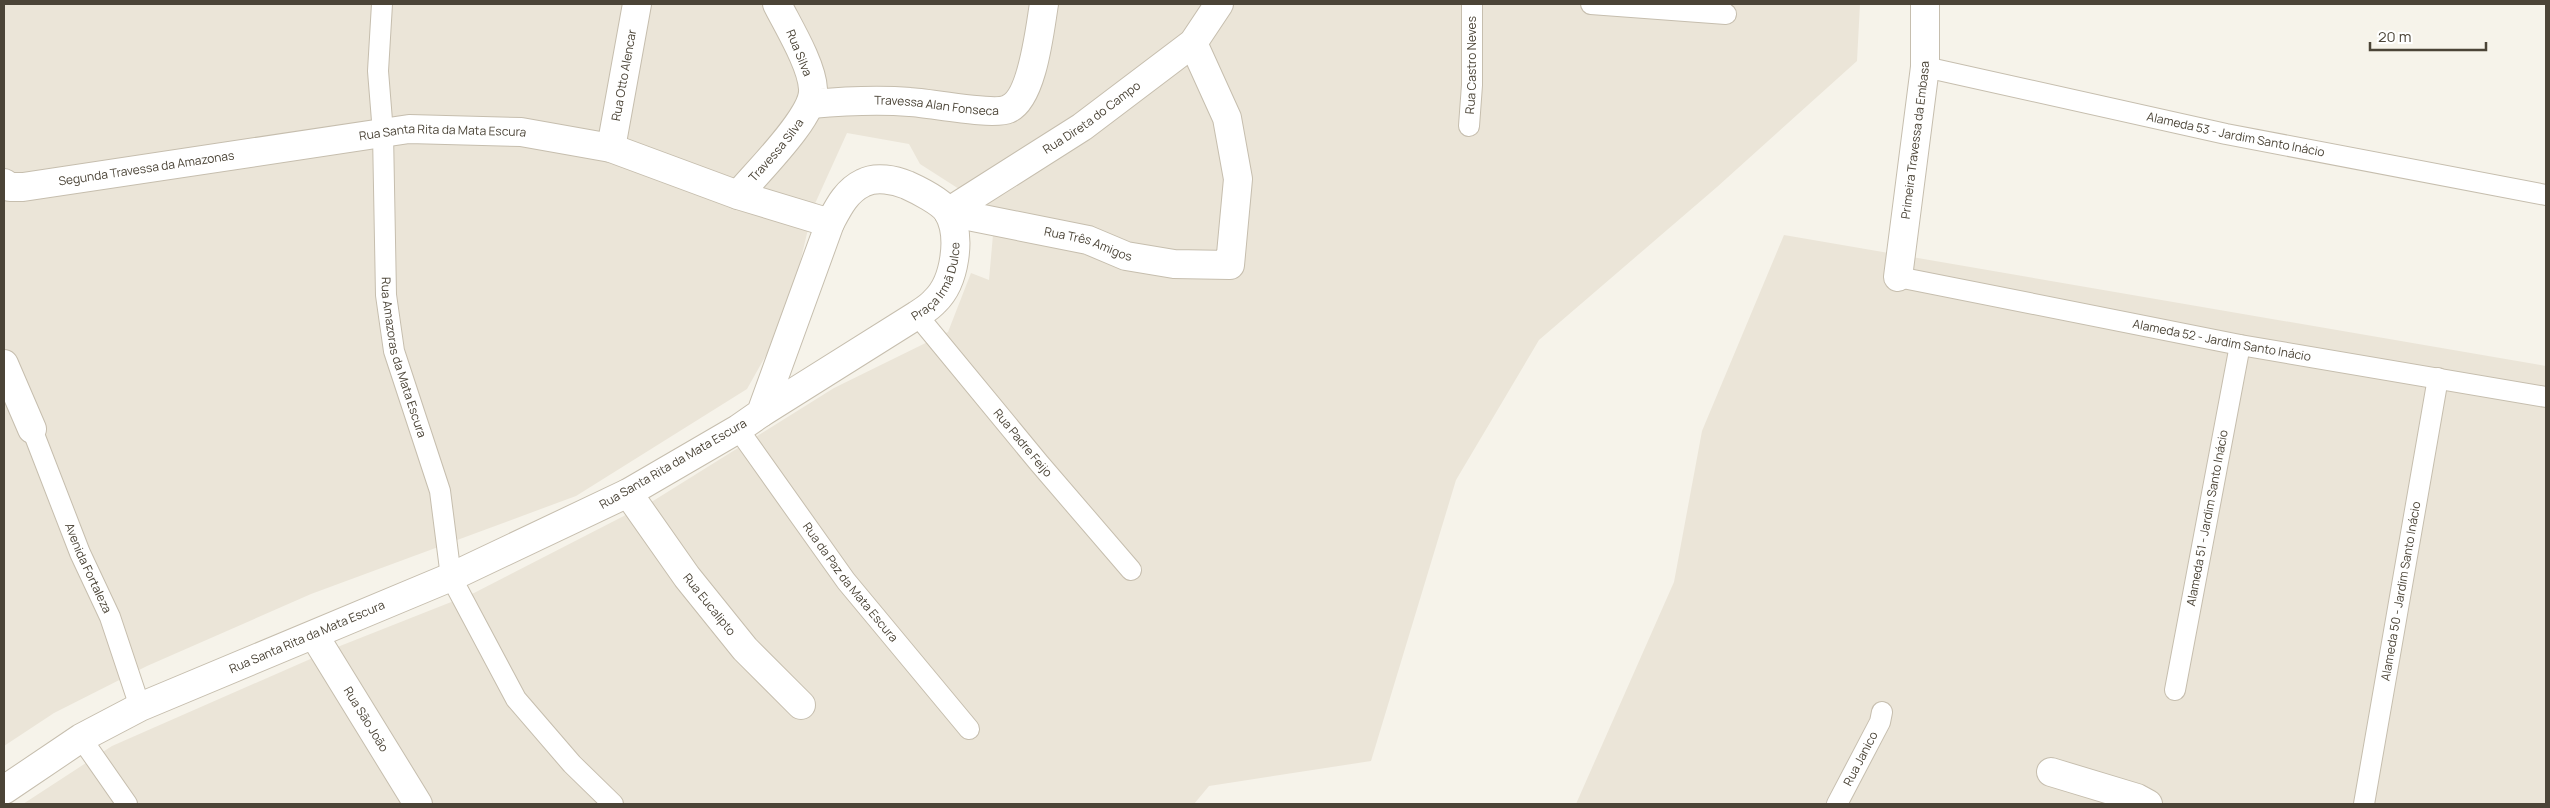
<svg xmlns="http://www.w3.org/2000/svg" width="2550" height="808" font-family="Manrope,sans-serif">
<rect width="100%" height="100%" fill="#f6f3ea"/>
<path fill="#ebe5d8" d="M4,4H1860L1857,61L1717,187L1539,340L1456,480L1371,761L1209,786L1194,804H23L112,746L340,646L474,593L653,501L834,388L948,332L971,273L989,280L995,212L920,164L909,144L847,133L813,208L787,318L747,389L576,496L311,594L147,666L54,713L4,746Z
M1784,235L2546,366V804H1576L1674,582L1702,431Z"/>
<g fill="none" stroke-linecap="round" stroke-linejoin="round">
<defs>
<g id="service">
<path id="s1" d="M382,4L378,71L383,133L386,295L394,351L440,491L451,577L516,699L572,764L613,804"/>
<path d="M1591,4L1726,14"/>
<path id="s2" d="M1925,67L2226,134L2546,195"/>
<path id="s3" d="M1469,126L1472,85V4"/>
<path id="s4" d="M1898,277L2240,345L2546,397"/>
<path id="s5" d="M917,315L1039,463L1131,570"/>
<path id="s6" d="M32,429L80,553L110,617L140,707"/>
<path id="s7" d="M738,429L846,581L969,729"/>
<path id="s8" d="M2175,690L2240,345"/>
<path d="M81,738L127,804"/>
<path id="s9" d="M1837,804L1880,722L1882,712"/>
<path id="s10" d="M2364,804L2438,378"/>
</g>
<g id="minor">
<path id="s11" d="M811,104C844,101 877,99 910,102C930,103 993,116 1008,109C1033,99 1040,27 1044,4"/>
<path id="s12" d="M611,148L637,4"/>
<path id="s13" d="M4,183L10,187H23L409,129L521,132L611,148L738,195L830,223L761,413L738,429L628,493L451,577L140,707L81,738L4,790"/>
<path id="s14" d="M738,195C756,173 815,116 813,89C812,65 788,26 777,4"/>
<path id="s15" d="M948,212L1088,240L1126,256L1174,264L1230,265L1238,179L1227,118L1193,43"/>
<path id="s16" d="M948,212L1082,127L1193,43L1219,4"/>
<path id="s17" d="M1898,277L1925,67V4"/>
<path d="M4,364L32,429"/>
<path id="s18" d="M761,413L917,315C923,311 930,307 935,301C955,282 962,236 948,212C942,202 918,190 907,185C895,180 876,176 863,183C846,191 838,208 830,223"/>
<path id="s19" d="M628,493L687,577L745,649L801,705"/>
<path id="s20" d="M314,635L418,804"/>
<path d="M2051,772L2137,798L2148,804"/>
</g>
</defs>
<use href="#service" stroke="#c6beae" stroke-width="22"/>
<use href="#minor" stroke="#c6beae" stroke-width="30"/>
<use href="#service" stroke="#fff" stroke-width="20"/>
<use href="#minor" stroke="#fff" stroke-width="28"/>
</g>
<g text-anchor="middle" stroke-width="4" stroke-linejoin="round" paint-order="stroke">
<g font-size="12" fill="#4b4437" stroke="#fff">
<text transform="translate(799 53) rotate(68)" y="4">Rua Silva</text>
<text dy="4" stroke="none"><textPath href="#s3" startOffset="61">Rua Castro Neves</textPath></text>
<text dy="4" stroke="none"><textPath href="#s12" startOffset="74">Rua Otto Alencar</textPath></text>
<text dy="4" stroke="none"><textPath href="#s11" startOffset="126">Travessa Alan Fonseca</textPath></text>
<text dy="4" stroke="none"><textPath href="#s16" startOffset="172">Rua Direta do Campo</textPath></text>
<text dy="4" stroke="none"><textPath href="#s2" startOffset="318">Alameda 53 - Jardim Santo Inácio</textPath></text>
<text dy="4" stroke="none"><textPath href="#s13" startOffset="444">Rua Santa Rita da Mata Escura</textPath></text>
<text dy="4" stroke="none"><textPath href="#s17" startOffset="138">Primeira Travessa da Embasa</textPath></text>
<text dy="4" stroke="none"><textPath href="#s14" startOffset="59">Travessa Silva</textPath></text>
<text dy="4" stroke="none"><textPath href="#s13" startOffset="145">Segunda Travessa da Amazonas</textPath></text>
<text dy="4" stroke="none"><textPath href="#s15" startOffset="144">Rua Três Amigos</textPath></text>
<text dy="4" stroke="none"><textPath href="#s18" startOffset="225">Praça Irmã Dulce</textPath></text>
<text dy="4" stroke="none"><textPath href="#s4" startOffset="330">Alameda 52 - Jardim Santo Inácio</textPath></text>
<text dy="4" stroke="none"><textPath href="#s1" startOffset="356">Rua Amazoras da Mata Escura</textPath></text>
<text dy="4" stroke="none"><textPath href="#s5" startOffset="166">Rua Padre Feijo</textPath></text>
<text transform="translate(673 464) rotate(-30)" y="4">Rua Santa Rita da Mata Escura</text>
<text dy="4" stroke="none"><textPath href="#s8" startOffset="175">Alameda 51 - Jardim Santo Inácio</textPath></text>
<text dy="4" stroke="none"><textPath href="#s6" startOffset="150">Avenida Fortaleza</textPath></text>
<text dy="4" stroke="none"><textPath href="#s7" startOffset="190">Rua da Paz da Mata Escura</textPath></text>
<text dy="4" stroke="none"><textPath href="#s10" startOffset="216">Alameda 50 - Jardim Santo Inácio</textPath></text>
<text dy="4" stroke="none"><textPath href="#s19" startOffset="138">Rua Eucalipto</textPath></text>
<text transform="translate(307 637) rotate(-23)" y="4">Rua Santa Rita da Mata Escura</text>
<text dy="4" stroke="none"><textPath href="#s20" startOffset="99">Rua São João</textPath></text>
<text dy="4" stroke="none"><textPath href="#s9" startOffset="51">Rua Janico</textPath></text>
</g>
</g>
<rect width="2550" height="808" fill="none" stroke="#4b4437" stroke-width="10"/>
<path d="M2370 42v8h116v-8" fill="none" stroke="#4b4437" stroke-width="2.5"/>
<text x="2378" y="42" font-size="15" fill="#4b4437" stroke="#ffffff" stroke-width="4" paint-order="stroke">20 m</text>
</svg>
